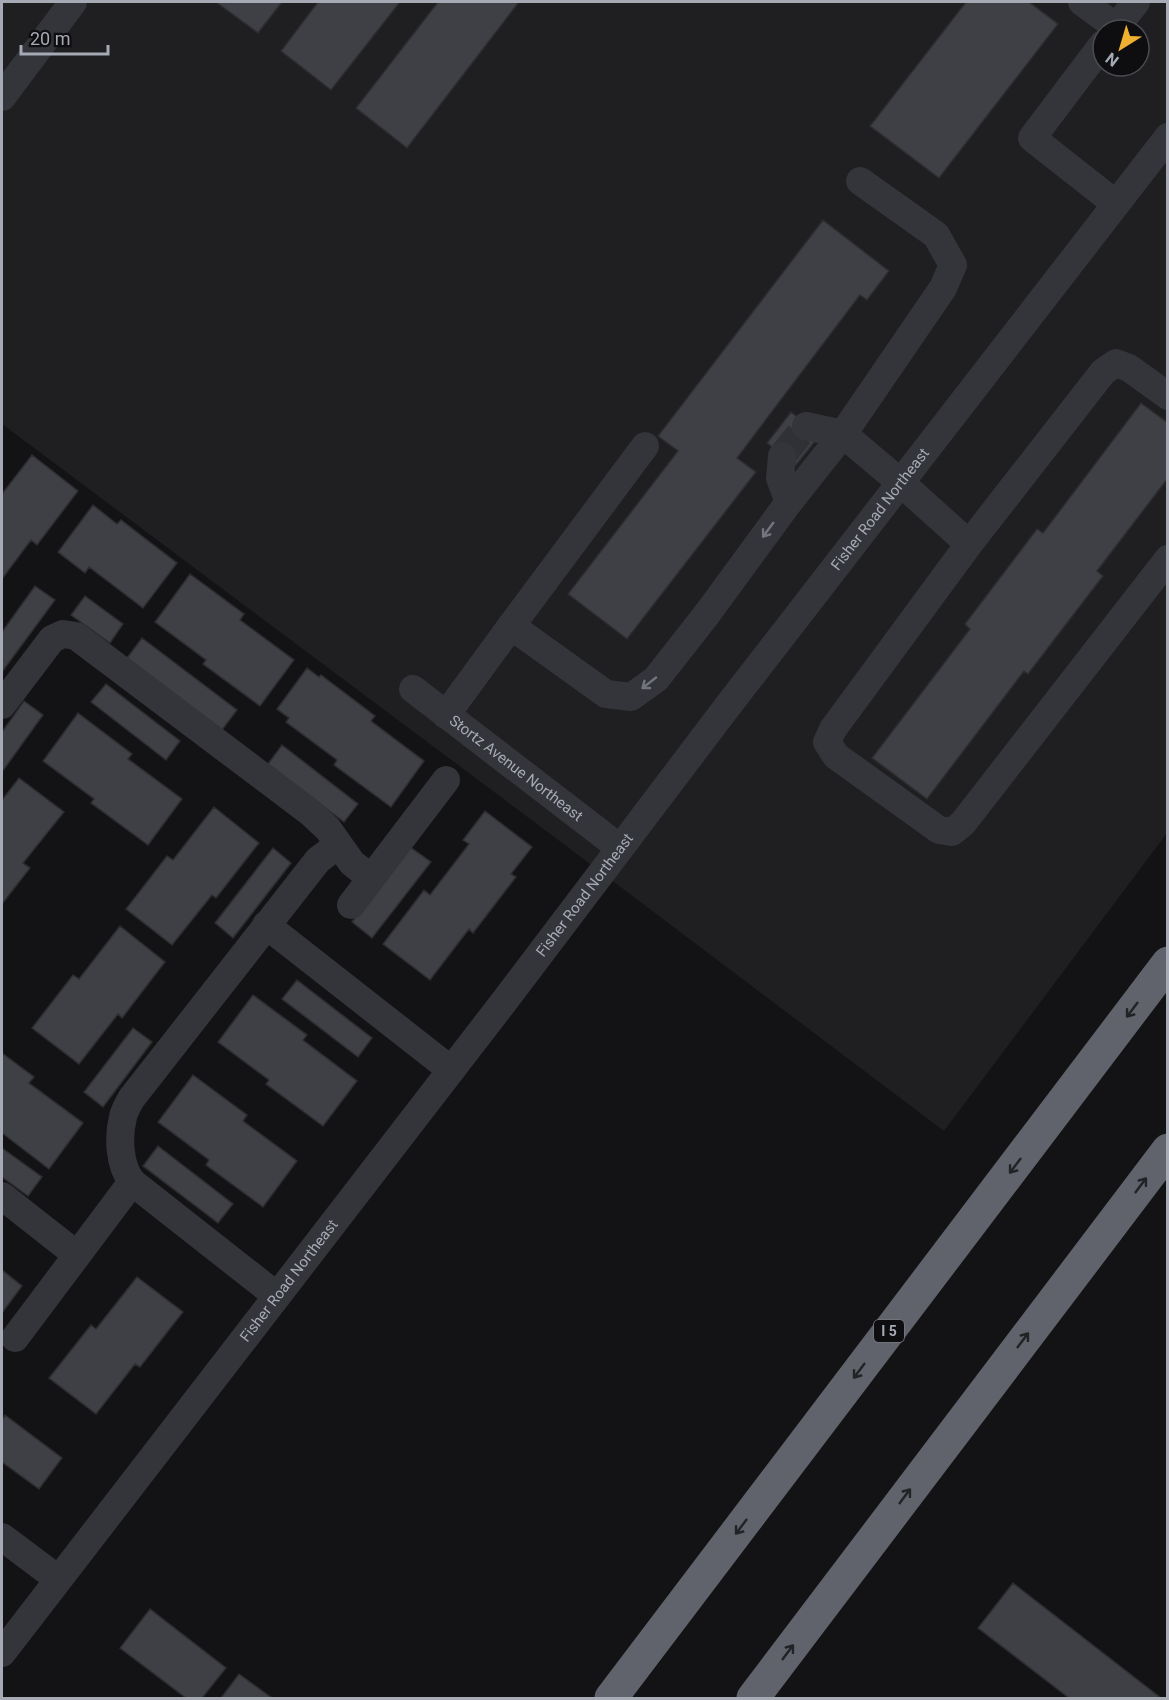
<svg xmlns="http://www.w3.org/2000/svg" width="1169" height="1700" font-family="Roboto,sans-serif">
<rect width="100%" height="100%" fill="#131315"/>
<path fill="#1f1f22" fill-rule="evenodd" d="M2,2H1167V833L944,1131L553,836L2,424ZM1103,30H1139V66H1103Z"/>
<path fill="#3f4045" stroke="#2d2d31" stroke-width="1.5" d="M216,2H282L258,33Z
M318,2H400L331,90L281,51Z
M438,2H519L407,148L356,108Z
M966,2H1029L1058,24L939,178L870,126Z
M823,220L889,271L867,300L860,295L737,458L756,472L627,639L568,594L678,451L658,436Z
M1141,403L1168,423V478L1097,571L1103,576L1028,674L1024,671L927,799L872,758L970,629L965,624L1037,529L1043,533Z
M791,412L820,435L796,465L767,443Z
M32,455L78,491L37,545L31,540L2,579V494Z
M93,505L117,524L121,520L177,563L143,608L89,567L85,573L58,552Z
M190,574L244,614L240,620L294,660L260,706L203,664L206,660L155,622Z
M35,586L55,600L2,672V632Z
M85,596L123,624L110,643L71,615Z
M142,638L237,710L222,730L127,658Z
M307,668L319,677L321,675L375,716L371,721L424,761L391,807L334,765L337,760L286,722L289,718L277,709Z
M106,684L180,741L166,760L91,702Z
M24,701L43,715L2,772V732Z
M78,713L132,754L128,759L182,799L148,845L91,803L94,799L43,761Z
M282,745L358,804L344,822L268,764Z
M19,778L64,812L23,863L30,868L2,904V800Z
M214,807L259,843L216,898L212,895L172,945L126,909L167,856L173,860Z
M485,811L532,847L511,874L516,877L473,933L469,929L430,980L383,944L424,890L430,895L469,844L463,840Z
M410,847L431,862L372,938L352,922Z
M273,848L291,863L233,938L215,923Z
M120,926L165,962L122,1018L118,1014L79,1064L32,1028L73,975L79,979Z
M297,980L372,1038L358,1057L282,999Z
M253,995L307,1035L303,1040L357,1081L323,1126L266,1084L269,1080L218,1042Z
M133,1028L152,1042L103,1107L84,1092Z
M2,1053L34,1077L29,1083L83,1123L49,1169L2,1133Z
M193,1075L247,1115L243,1121L297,1161L263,1207L206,1165L209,1160L158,1122Z
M158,1146L233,1204L218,1223L143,1166Z
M2,1148L42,1177L28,1196L2,1177Z
M2,1270L22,1286L2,1313Z
M137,1277L183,1312L140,1367L135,1364L96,1414L49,1378L91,1325L96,1329Z
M5,1415L62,1458L39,1489L2,1462V1420Z
M1013,1583L1161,1698H1069L978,1628Z
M150,1609L226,1668L202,1698H186L120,1648Z
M239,1674L272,1698H221Z"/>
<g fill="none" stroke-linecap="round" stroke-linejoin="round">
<path stroke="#303135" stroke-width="28" stroke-dasharray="28 14" stroke-linecap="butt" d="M782,456L806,426"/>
<g stroke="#34353a" stroke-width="28">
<path d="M1082,2L1116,27"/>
<path d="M1114,30L1136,2"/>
<path d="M1103,44L1032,138L1116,204"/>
<path d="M2,97L73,2"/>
<path d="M860,181L936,235L953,265L943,288L843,434L900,482L969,544"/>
<path d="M1168,396L1129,368L1116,363L1103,372L969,544L833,729L827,742L836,756L939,830L952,832L963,823L1168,559"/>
<path d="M782,456L780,478L789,502"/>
<path d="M511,626L606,694L631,697L656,679L707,614L789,502L843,434L806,426"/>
<path id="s1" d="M413,689L620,848"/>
<path d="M2,705L52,639L63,634L76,636L311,813L328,829L352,863L371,878"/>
<path d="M446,715L511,626L645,446"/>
<path d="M351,905L446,780"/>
<path d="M266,925L451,1070"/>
<path d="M2,1196L77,1255"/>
<path d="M277,1296L132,1182C119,1165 118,1137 123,1117C124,1111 128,1105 131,1099L318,860L338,845"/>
<path d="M15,1338L132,1182"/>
<path d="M2,1537L58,1579"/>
<path id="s2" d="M2,1653L506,999L727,707L1168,137"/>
</g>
<path stroke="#60636b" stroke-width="33" d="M611,1698L1168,963
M753,1698L1168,1150"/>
</g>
<defs><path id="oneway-shaft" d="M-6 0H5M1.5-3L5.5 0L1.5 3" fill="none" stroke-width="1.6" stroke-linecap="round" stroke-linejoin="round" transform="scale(1.5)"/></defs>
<g stroke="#72757e">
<use href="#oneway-shaft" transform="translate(768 530) rotate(126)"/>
<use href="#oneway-shaft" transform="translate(649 683) rotate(142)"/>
</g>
<g stroke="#222327">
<use href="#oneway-shaft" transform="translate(1132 1010) rotate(127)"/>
<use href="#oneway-shaft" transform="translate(1015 1166) rotate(127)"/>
<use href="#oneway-shaft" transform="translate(1141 1185) rotate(-53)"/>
<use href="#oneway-shaft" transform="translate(1023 1340) rotate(-53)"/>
<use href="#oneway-shaft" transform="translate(859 1371) rotate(127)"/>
<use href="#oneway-shaft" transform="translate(905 1496) rotate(-53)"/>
<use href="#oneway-shaft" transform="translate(741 1527) rotate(127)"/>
<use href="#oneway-shaft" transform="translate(788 1652) rotate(-53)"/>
</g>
<g text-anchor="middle" stroke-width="4.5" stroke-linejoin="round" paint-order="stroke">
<rect fill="#0e0e10" stroke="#787b84" stroke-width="1.5" x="874" y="1320" width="30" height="22" rx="4.5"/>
<g font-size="14" font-weight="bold" fill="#a5aab5">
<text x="889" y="1336">I 5</text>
</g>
<g font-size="15" fill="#a5aab5" stroke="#0e0e10">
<text dy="5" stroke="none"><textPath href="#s2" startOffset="1442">Fisher Road Northeast</textPath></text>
<text dy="5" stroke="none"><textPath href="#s1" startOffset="130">Stortz Avenue Northeast</textPath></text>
<text dy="5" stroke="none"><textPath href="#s2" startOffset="956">Fisher Road Northeast</textPath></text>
<text dy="5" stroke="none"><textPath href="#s2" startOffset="470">Fisher Road Northeast</textPath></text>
</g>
</g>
<rect width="1169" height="1700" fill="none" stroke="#a5aab5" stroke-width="6"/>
<g transform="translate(1121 48) rotate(217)"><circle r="28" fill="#0e0e10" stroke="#4a4c52" stroke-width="1.5"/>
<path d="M0-4.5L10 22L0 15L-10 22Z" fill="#f0b030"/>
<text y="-9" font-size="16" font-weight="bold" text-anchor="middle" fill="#a5aab5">N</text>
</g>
<path d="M21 45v9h87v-9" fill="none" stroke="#a5aab5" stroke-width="3"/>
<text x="30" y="45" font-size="18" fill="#a5aab5" stroke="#0e0e10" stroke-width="4.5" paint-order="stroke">20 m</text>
</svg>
